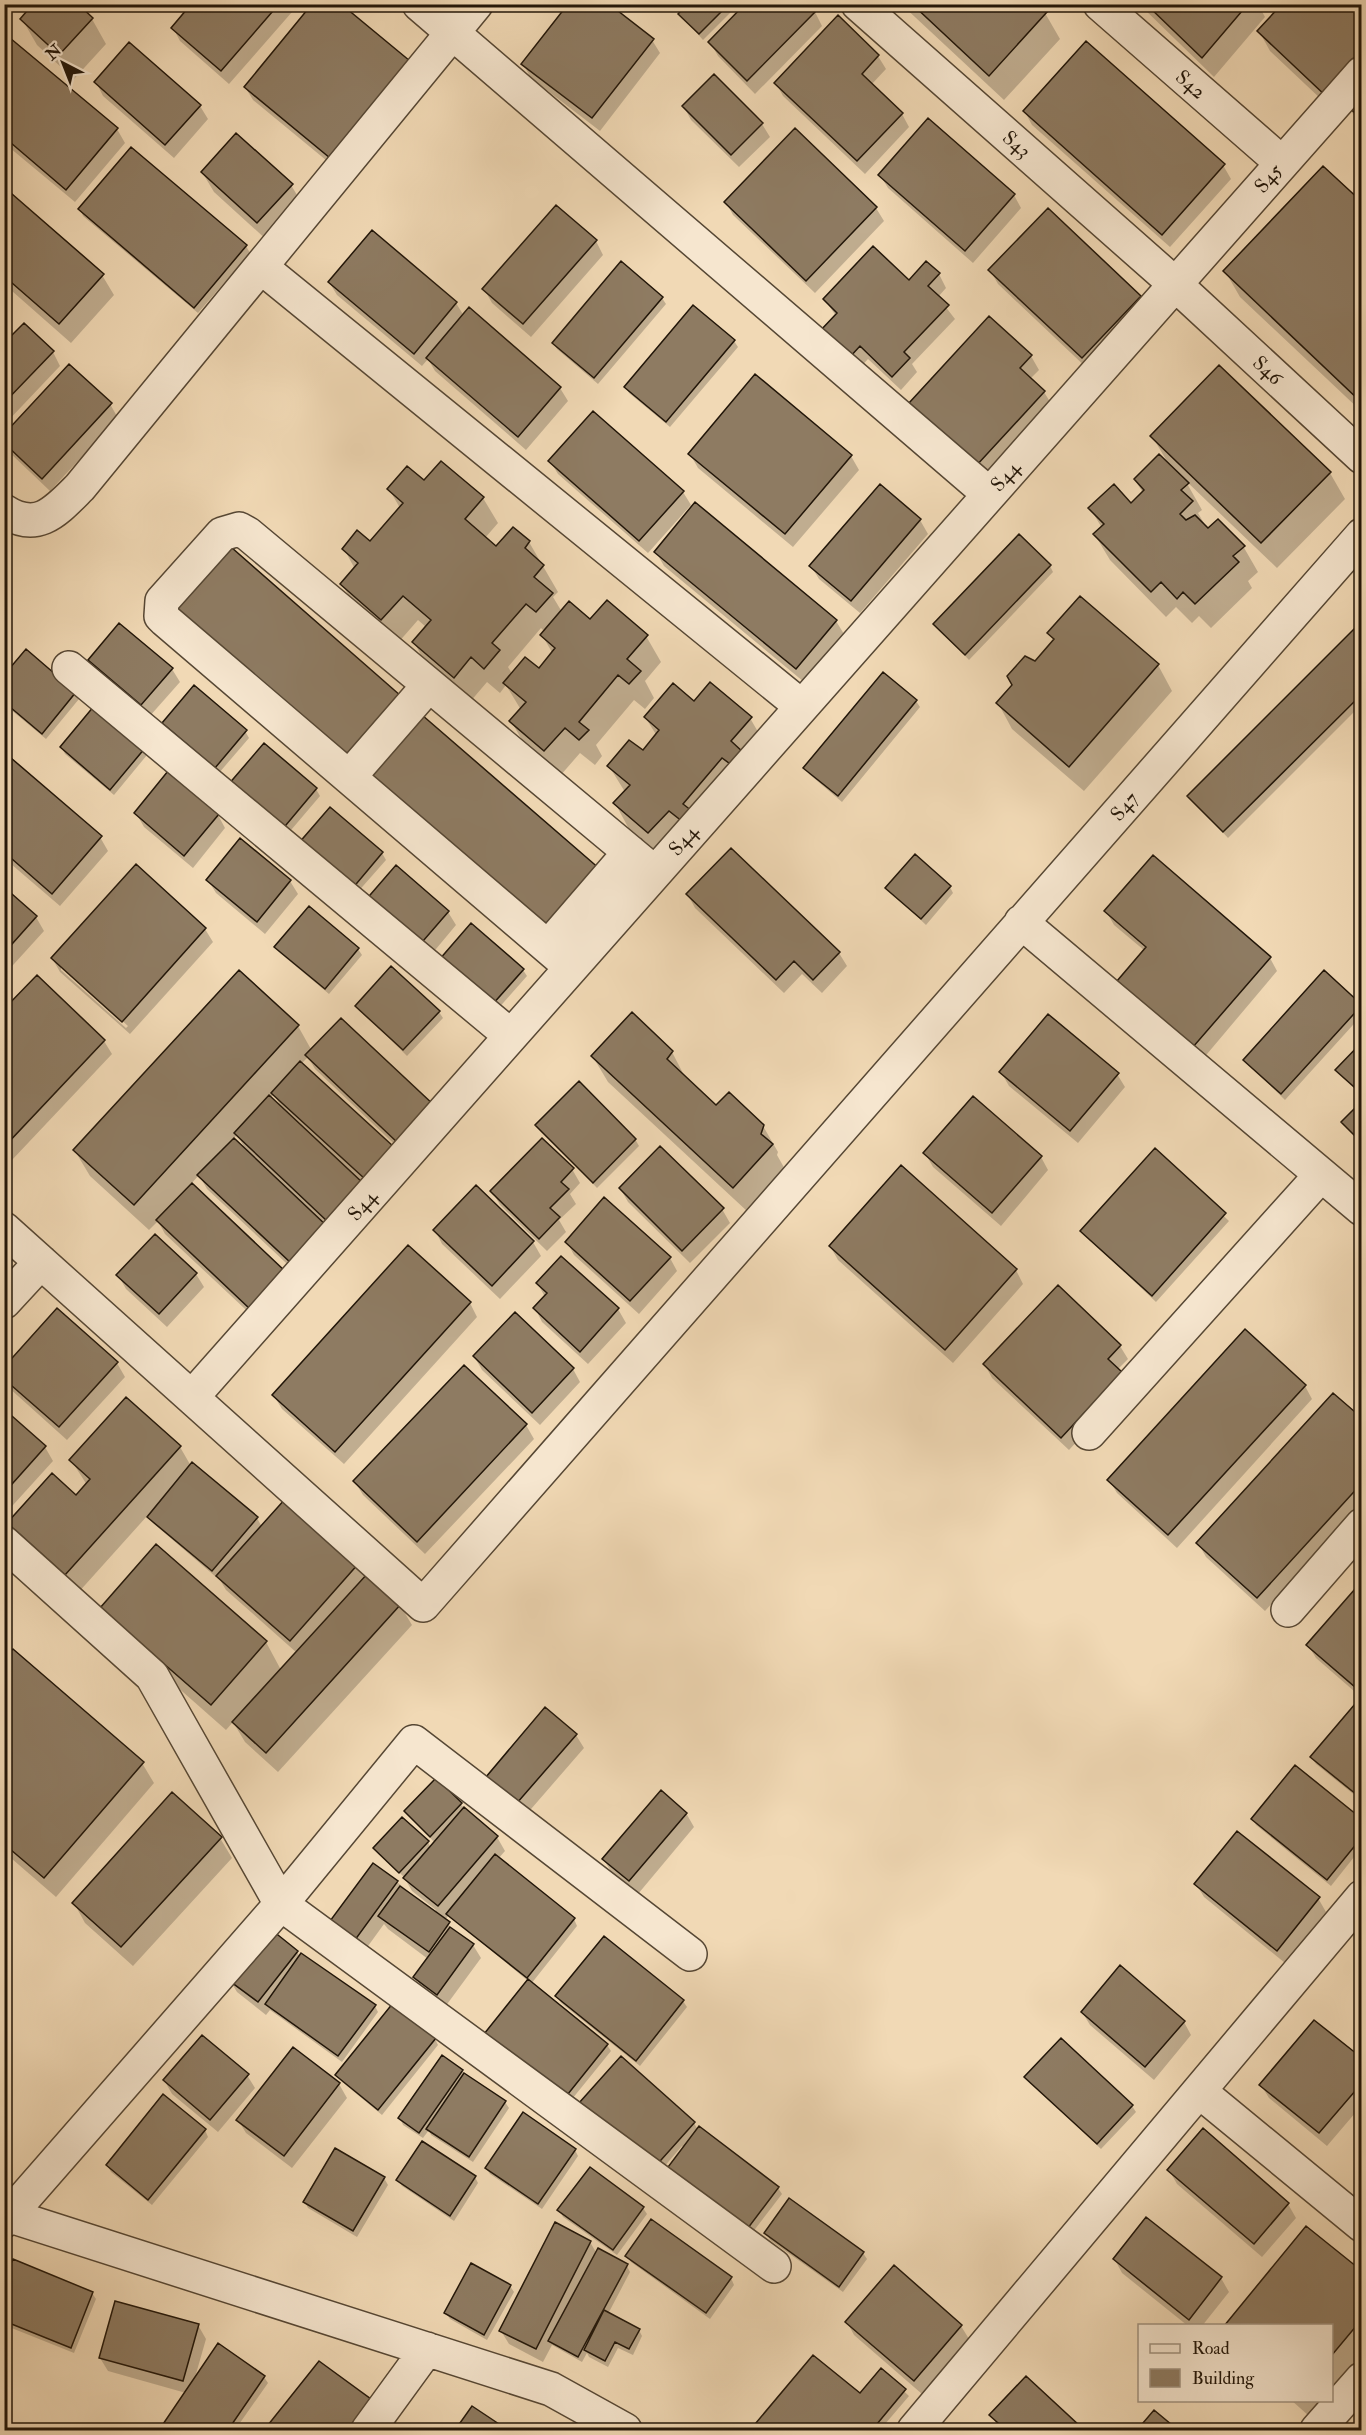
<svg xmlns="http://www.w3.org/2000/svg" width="1366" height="2435" font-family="'IM FELL Double Pica',serif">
<rect width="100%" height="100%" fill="#f1d9b5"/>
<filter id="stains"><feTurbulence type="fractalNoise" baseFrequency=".00333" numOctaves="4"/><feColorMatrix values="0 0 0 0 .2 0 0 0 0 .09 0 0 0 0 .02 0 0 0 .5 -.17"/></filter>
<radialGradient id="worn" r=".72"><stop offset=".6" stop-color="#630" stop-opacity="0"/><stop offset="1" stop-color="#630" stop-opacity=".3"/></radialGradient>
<path fill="#0003" fill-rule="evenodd" d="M18,4H27L23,9Z
M178,4H299L229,84L180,41L173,28L185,13Z
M313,4L338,170L253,100L245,87Z
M445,4H472L461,17Z
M689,4H739L703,40L680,14Z
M901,4H1036L1045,13L1060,39L1004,100Z
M1139,4H1258L1265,17L1214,77Z
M1362,5V129L1349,107L1340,117L1270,51L1259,31Z
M815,12L822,26L755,94L718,56L710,42Z
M22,19H92L106,44L74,79L37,45Z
M4,35L117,129L125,143L75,202L4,143Z
M652,40L660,53L600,131L531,78L523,64Z
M878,56L886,69L871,85L902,114L909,127L865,174L783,96L776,83Z
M96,82L200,106L208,119L174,158L103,96Z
M684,107L762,124L770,137L739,167L691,120Z
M1025,112L1223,165L1231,179L1170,247L1032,125Z
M131,149L246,246L250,253L198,313L83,216L80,209Z
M202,172L291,185L303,205L269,242L214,192Z
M880,175L1014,195L1021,208L973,263L888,188Z
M4,189L102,275L114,295L71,343L4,284Z
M726,202L876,208L884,221L815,293L733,215Z
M1362,204V412L1240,297L1225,271Z
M596,241L603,255L531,337L492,303L484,289Z
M990,270L1139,297L1147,310L1090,371L998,284Z
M939,274L946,288L938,297L955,319L912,364L917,372L901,390L868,359L857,371L836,316L825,300Z
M329,282L456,303L464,316L560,388L568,401L526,450L435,371L428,359L422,366L337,295Z
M662,298L666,304L598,384L557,349L554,343Z
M989,318L1031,356L1039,370L1030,379L1044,392L1052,405L985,478L918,417L911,403Z
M734,341L738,347L670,427L629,393L626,387Z
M4,346L53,352L60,366L4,425Z
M1219,367L1330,473L1345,499L1277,568L1185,480L1202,510L1198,513L1208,530L1243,546L1258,572L1248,581L1252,588L1211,628L1199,616L1192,623L1176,607L1166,617L1110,560L1095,535L1102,528L1090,508L1131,506L1143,493L1135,480L1168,463L1152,436Z
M110,404L118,418L50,491L9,452L4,444V436Z
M690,454L851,456L859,470L793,547L698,468Z
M550,461L683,492L691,505L648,553L558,474Z
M424,482L483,498L498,523L485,538L497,548L529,542L558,592L553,597L562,612L646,636L661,662L645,681L654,698L645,709L634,700L596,745L602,756L595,765L580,753L560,776L526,747L511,721L521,710L506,685L500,693L487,682L470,702L428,668L414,642L426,627L418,620L397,644L357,610L342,584L355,569L344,549L370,544L400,508L389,489ZM541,628L545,632L542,635L553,654L539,670L513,675L508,667Z
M880,486L920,520L928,534L860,613L819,579L811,566Z
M656,552L836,621L844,634L804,682L664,566Z
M1050,566L1053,572L969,660L935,624Z
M1362,623V704L1228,838L1189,796Z
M1049,634L1158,665L1172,691L1084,791L1012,729L998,703L1054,642Z
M90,660L172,669L180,682L149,717L98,673Z
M4,678L75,693L79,699L46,739L4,704Z
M916,701L920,707L842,802L809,774L805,768Z
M645,717L750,718L765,744L664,858L629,829L615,803L625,792L609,766L643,752L657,736Z
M164,723L245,731L249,738L219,773L167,729Z
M264,745L316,789L320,796L286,836Z
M62,748L143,749L147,755L114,795L65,754Z
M4,754L100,837L108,851L60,906L4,858Z
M330,809L382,853L386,860L356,894Z
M136,813L218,815L225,828L193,868L144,827Z
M731,850L839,953L847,966L822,993L802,974L784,993L695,908L688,895Z
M208,880L290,881L298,894L265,934L216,893Z
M950,887L953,893L926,925L887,888Z
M4,889L36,917L44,931L4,975Z
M309,908L358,949L362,955L329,994L280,953L276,947Z
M1106,911L1270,958L1277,971L1202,1060L1126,994L1119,981L1145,951L1114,925Z
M448,912L456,925L426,961L374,916Z
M205,929L213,942L130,1034L60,972L52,958ZM61,966L128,1026L126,1028L61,970Z
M445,967L523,970L527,976L496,1011Z
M1361,1005L1362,1015L1285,1100L1244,1060Z
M357,1006L439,1012L443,1018L407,1056Z
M4,1011L104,1041L112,1054L12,1160L4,1153Z
M298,1026L312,1051L435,1108L408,1157L315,1069L308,1057L301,1064L393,1148L300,1276L207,1189L199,1175L191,1184L259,1322L165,1234L158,1221L149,1230L90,1176L75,1151ZM274,1094L281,1107L270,1098ZM237,1135L246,1150H245L233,1139Z
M1362,1044V1096L1337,1070Z
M672,1052L686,1079L717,1107L763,1126L778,1152L777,1155L786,1171L748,1212L608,1082L593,1057Z
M1001,1072L1117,1074L1125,1087L1078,1143L1009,1086Z
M1362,1103V1137L1358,1140L1342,1123Z
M537,1125L635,1139L639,1146L597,1188Z
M1155,1151L1229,1221L1156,1302L1082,1232Z
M925,1153L1041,1157L1048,1170L1001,1226L933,1167Z
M572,1169L580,1183L570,1194L576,1204L559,1220L566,1232L547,1251L500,1205L492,1191Z
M476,1187L533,1242L541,1256L500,1299L442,1244L435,1230Z
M620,1188L722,1209L730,1223L690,1263L628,1202Z
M567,1242L670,1258L677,1271L639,1314L574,1255Z
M830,1246L1016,1270L1023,1284L953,1363L838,1260Z
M561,1258L618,1309L626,1323L588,1364L542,1322L535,1308L545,1297L538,1284Z
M196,1274L204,1287L167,1327L126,1289L118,1275Z
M470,1303L477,1317L344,1464L282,1409L274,1396Z
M1120,1346L1128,1359L1117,1370L1128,1386L1069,1450L992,1378L985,1365Z
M474,1356L573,1369L580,1382L540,1425L482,1370Z
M117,1363L125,1377L67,1440L8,1387L4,1381V1369Z
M464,1367L526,1425L534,1439L425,1554L363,1495L355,1482Z
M1305,1386L1312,1399L1177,1548L1117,1493L1109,1480Z
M4,1411L45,1447L53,1461L4,1515Z
M1362,1420V1505L1265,1611L1206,1557L1198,1543Z
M180,1447L191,1466L257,1518L262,1527L358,1564L366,1577L400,1605L412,1625L278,1772L245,1742L233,1722L226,1730L116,1633L266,1642L281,1670L297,1653L226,1590L217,1575L216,1577L153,1523L148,1515L77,1594L20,1543L8,1523L76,1497L87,1485L71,1460Z
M1362,1584V1698L1316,1658L1308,1645Z
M4,1660L142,1763L154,1783L56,1897L4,1852Z
M1362,1711V1801L1316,1764L1312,1758Z
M576,1735L584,1748L525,1816L487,1777Z
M460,1804L497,1837L505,1851L498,1859L574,1919L577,1926L531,1984L607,2045L611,2051L564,2109L528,1981L449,1915L445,1920L454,1932L473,1945L481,1958L445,2007L423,1991L415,1977L428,1959L388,1929L384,1924L363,1953L340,1935L397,1882L434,1912L436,1910L412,1891L404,1877L375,1849L428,1842L431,1848L435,1843L406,1812Z
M686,1813L694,1827L638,1894L612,1873L604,1860Z
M1253,1819L1362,1821V1847L1331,1886L1256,1825Z
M220,1838L232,1858L133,1966L85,1923L74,1903Z
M1196,1884L1318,1898L1326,1912L1285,1963L1204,1897Z
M297,1952L300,1957L375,2006L378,2012L342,2062L270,2010L266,2015L237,1992L229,1979Z
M557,1996L683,2001L687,2007L640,2066L561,2003Z
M1082,2012L1184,2022L1191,2035L1154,2080L1090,2025Z
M435,2039L438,2045L382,2115L341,2081L337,2075Z
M293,2049L339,2084L347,2098L292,2168L246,2133L238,2120Z
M1362,2060V2105L1327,2146L1269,2098L1261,2085Z
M462,2071L505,2102L509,2108L473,2162L431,2135L429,2130L423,2138L403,2125L400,2118Z
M247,2075L255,2088L218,2132L172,2094L164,2080Z
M1026,2077L1132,2106L1136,2112L1101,2149Z
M584,2109L694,2123L698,2130L699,2128L778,2188L782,2194L749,2237L682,2146L657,2175Z
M205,2130L208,2137L152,2205L111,2172L107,2165Z
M1204,2131L1288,2204L1296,2218L1262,2257L1177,2184L1169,2170Z
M575,2150L578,2156L542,2209L490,2174L486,2168Z
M475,2177L478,2183L454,2221L402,2186L398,2180Z
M384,2178L388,2185L357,2237L308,2208L305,2202Z
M643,2208L647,2214L617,2255L563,2217L559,2210Z
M1146,2219L1221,2278L1229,2292L1202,2326H1188L1122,2273L1115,2260Z
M766,2233L863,2253L867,2259L843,2292L770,2240Z
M590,2242L597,2254L627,2266L630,2272L608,2314L639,2330L642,2336L633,2355L618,2348L608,2367L589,2357L587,2353L582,2362L552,2345L543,2362L509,2344L501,2331Z
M627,2256L731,2278L734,2285L710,2319L631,2262Z
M1362,2273V2352L1332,2389V2326Z
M4,2284L92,2293L96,2299L74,2353L4,2325Z
M510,2286L514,2292L487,2340L450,2319L446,2313Z
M847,2322L961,2326L969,2339L922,2394L854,2335Z
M198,2325L206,2339L194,2381L219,2345L264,2377L268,2383L235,2430H160L186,2393L108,2371L100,2358Z
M813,2357L860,2396L881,2370L909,2396L880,2430H752Z
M320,2363L362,2430H266Z
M1291,2400H1322L1309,2416Z
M472,2408L506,2430H457Z
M1154,2412L1176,2430H1139Z
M991,2415L1079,2428L1081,2430H1001Z"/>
<path fill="#8e7b62" stroke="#221609" stroke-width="1.5" d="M33,4H78L93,18L59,55L20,19Z
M181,4H279L221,71L171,28L187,9Z
M312,4H341L410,61L330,158L244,87Z
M568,4H609L654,39L592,118L521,64Z
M687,4H729L699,34L678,14Z
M745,4H809L816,11L747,81L708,42Z
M912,4H1038L1047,12L989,76Z
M1146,4H1248L1202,58Z
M1282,4H1362V63L1328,98L1257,31Z
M838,15L879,55L862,74L903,113L857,161L774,83Z
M4,33L118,128L66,190L4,137Z
M1086,41L1225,164L1162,235L1023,111Z
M129,42L201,105L165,145L94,82Z
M714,74L763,123L731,155L682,106Z
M1362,87V119L1346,105Z
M928,118L1015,194L965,251L878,175Z
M795,128L877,207L806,281L724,202Z
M236,133L293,184L257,223L201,172Z
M131,147L247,245L194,308L78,209Z
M1323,166L1362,202V403L1223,271Z
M4,187L104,274L59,324L4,276Z
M556,205L597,240L523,324L482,289Z
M1048,208L1141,296L1082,358L988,270Z
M372,230L457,302L414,354L328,282Z
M873,246L909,280L926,261L940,273L928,286L949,305L904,352L910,358L892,377L860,346L849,358L820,331L837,313L823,299Z
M621,261L663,297L594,378L552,343Z
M693,305L735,340L666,422L624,387Z
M469,307L561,387L518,437L426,358Z
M989,316L1032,355L1020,368L1045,391L976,466L909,403Z
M24,323L54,351L4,403V343Z
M69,364L112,403L42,479L4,443V434Z
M1219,365L1331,472L1261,543L1150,436Z
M755,374L852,455L785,534L688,454Z
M593,411L684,491L639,541L548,461Z
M1159,454L1189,483L1181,490L1193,501L1180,514L1186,520L1195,515L1208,528L1218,519L1245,546L1233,556L1239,562L1195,604L1183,592L1177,599L1161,582L1151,592L1093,534L1104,524L1088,508L1114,484L1131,503L1144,490L1134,479Z
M441,461L484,497L465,519L496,546L513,527L530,541L525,548L544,565L534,577L553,593L536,612L526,604L492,643L500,650L484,669L471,657L454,678L412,642L431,620L403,596L381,620L340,584L358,563L342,549L357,530L370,541L403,503L387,489L407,466L424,480Z
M880,484L921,519L851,601L809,566Z
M695,502L837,620L796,669L654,552Z
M1019,534L1051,565L965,655L933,624Z
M223,540L401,696L345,759L167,604Z
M1080,596L1159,664L1069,767L996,703L1012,685L1007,676L1025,656L1035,661L1054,639L1047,633Z
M607,600L648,635L627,659L641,671L629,684L618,675L579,722L589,730L579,740L565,728L544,751L509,721L526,702L503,683L525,657L539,668L555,648L540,635L569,601L590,619Z
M1362,621V694L1223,832L1187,796Z
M119,623L173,668L141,705L88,660Z
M26,649L76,692L42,734L4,702V675Z
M883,672L917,700L838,796L803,768Z
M710,682L752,717L731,741L744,753L733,766L722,758L683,804L692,811L683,822L669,811L648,833L613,803L630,785L607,766L629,740L643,750L659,730L644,717L673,683L694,701Z
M194,685L247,730L215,768L162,723Z
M94,706L145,748L110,790L60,747Z
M422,715L601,870L544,934L366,779Z
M264,743L317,788L281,831L228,785Z
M4,752L102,836L52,894L4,852Z
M168,771L219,814L184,856L134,813Z
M330,807L383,852L352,889L298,844Z
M240,838L291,880L257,922L206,880Z
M731,848L840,952L813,980L794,961L776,980L686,894Z
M915,854L951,886L921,919L885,888Z
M1153,855L1271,957L1193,1047L1117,981L1146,947L1104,911Z
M136,864L206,928L122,1022L51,958Z
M396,865L449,911L417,948L364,902Z
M4,887L37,916L4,953Z
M309,906L359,948L325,989L274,947Z
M471,923L524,969L492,1005L439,960Z
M391,966L440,1011L403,1050L355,1006Z
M239,970L299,1025L134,1205L73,1150Z
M1324,970L1362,1005L1281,1094L1243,1060Z
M37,975L105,1040L4,1147V1009Z
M632,1012L673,1051L667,1059L716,1105L729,1092L764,1125L761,1134L773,1144L733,1188L591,1056Z
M1048,1014L1119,1073L1070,1131L999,1072Z
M341,1018L436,1107L399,1144L305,1055Z
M1362,1042V1094L1335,1070Z
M300,1061L394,1147L365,1179L271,1093Z
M579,1081L636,1139L593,1183L535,1125Z
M269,1095L364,1184L328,1222L234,1133Z
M973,1096L1042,1156L992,1213L923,1153Z
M1362,1101V1127L1354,1135L1341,1122Z
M234,1138L328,1227L292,1264L197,1175Z
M542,1138L574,1168L561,1182L569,1189L550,1208L560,1217L539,1239L490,1191Z
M660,1146L724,1208L682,1251L619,1188Z
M1155,1148L1226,1213L1152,1296L1080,1231Z
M901,1165L1017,1269L945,1350L829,1246Z
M192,1183L286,1272L251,1310L156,1220Z
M476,1185L534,1241L492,1286L433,1230Z
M604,1197L671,1257L630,1301L565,1242Z
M155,1234L197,1273L159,1314L116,1275Z
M408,1245L471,1302L335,1452L272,1395Z
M561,1256L619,1308L580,1352L533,1308L547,1293L536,1283Z
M1058,1285L1121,1345L1108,1359L1122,1372L1061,1438L983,1364Z
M57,1308L118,1362L59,1427L4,1379V1367Z
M515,1312L574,1368L532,1413L473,1356Z
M1245,1329L1306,1385L1168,1535L1107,1480Z
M464,1365L527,1424L417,1542L353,1481Z
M1333,1393L1362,1418V1483L1257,1598L1196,1543Z
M126,1397L181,1446L65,1575L7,1523L52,1473L76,1495L90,1479L69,1460Z
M4,1409L46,1446L4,1493Z
M192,1462L258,1517L212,1571L147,1517Z
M286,1498L359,1563L290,1641L216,1576Z
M156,1544L267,1641L211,1705L100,1608Z
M368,1573L401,1604L266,1753L232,1722Z
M1362,1581V1693L1306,1645Z
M13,1649L144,1762L44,1878L4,1844V1658Z
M1355,1704L1362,1709V1799L1310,1757Z
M545,1707L577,1734L517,1803L486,1777Z
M1295,1765L1362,1819V1837L1327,1880L1251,1819Z
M436,1778L462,1803L430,1837L404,1811Z
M661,1790L687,1813L629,1881L602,1859Z
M172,1792L222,1837L121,1947L72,1903Z
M464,1807L498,1836L438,1906L403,1878Z
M402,1817L429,1841L399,1873L373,1848Z
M1237,1831L1320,1897L1277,1951L1194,1884Z
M495,1854L575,1918L527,1978L446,1914Z
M373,1863L398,1881L355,1940L330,1921Z
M400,1886L450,1922L429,1952L378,1916Z
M268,1927L298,1951L258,2002L227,1979Z
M450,1927L474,1944L437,1995L413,1977Z
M604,1936L684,2000L636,2061L555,1996Z
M301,1953L376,2005L338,2056L265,2004Z
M1120,1965L1185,2021L1145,2067L1081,2012Z
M528,1979L608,2044L560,2104L480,2039Z
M393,2003L436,2038L378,2110L335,2075Z
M1314,2020L1362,2058V2083L1319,2133L1259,2085Z
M202,2035L249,2074L210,2120L163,2080Z
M1061,2038L1133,2105L1097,2144L1024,2077Z
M293,2047L340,2083L284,2156L236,2120Z
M442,2055L463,2070L419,2133L398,2118Z
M621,2056L695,2122L653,2169L579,2103Z
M464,2073L506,2101L469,2157L426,2129Z
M163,2094L206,2129L148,2200L106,2165Z
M523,2112L576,2149L538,2204L485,2168Z
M699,2126L779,2187L745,2232L665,2171Z
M1203,2128L1289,2203L1254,2244L1167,2170Z
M422,2141L476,2176L450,2216L396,2180Z
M335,2148L385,2177L353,2231L303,2202Z
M590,2167L644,2207L613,2250L557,2210Z
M789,2198L864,2252L839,2287L764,2233Z
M1146,2217L1222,2277L1189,2320L1113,2259Z
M651,2219L732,2277L706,2313L625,2256Z
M555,2222L591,2241L536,2349L499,2331Z
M1306,2226L1362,2271V2319L1332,2355V2326H1224Z
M598,2248L628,2264L578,2357L548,2341Z
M13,2259L93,2292L71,2348L4,2321V2280Z
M471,2263L511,2285L484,2335L444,2313Z
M894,2265L962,2325L914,2381L845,2322Z
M115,2301L199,2324L183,2381L99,2358Z
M604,2310L640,2329L629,2349L615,2342L605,2361L584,2350Z
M218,2343L265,2376L228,2430H159Z
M813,2355L860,2393L881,2368L906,2389L872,2430H750Z
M319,2361L375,2402L354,2430H264Z
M1026,2376L1081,2427L1077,2430H1006L989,2415Z
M472,2406L508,2430H455Z
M1154,2410L1178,2430H1137Z"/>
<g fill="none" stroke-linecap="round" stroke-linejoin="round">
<defs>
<path id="minor" d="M419,4L989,494
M858,4L1175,284L1362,457
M1100,4L1282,163
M261,267L801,706
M4,511C38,533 56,511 80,487L476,4
M69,668L511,1036
M349,777L429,685
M1021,922L1362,1209
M548,947L630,852
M571,967L165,620L161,616L162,601L222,534L239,529L248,534L655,873
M4,1229L423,1605L1362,535
M4,1302L41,1262
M192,1397L1362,73
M1089,1433L1321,1175
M4,1543L152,1676L281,1904L774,2266
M1288,1610L1362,1525
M1199,2091L1362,2225
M4,2214L551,2389L625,2430
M4,2221L281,1904L414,1742L690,1954
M368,2430L427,2349
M914,2430L1362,1897
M1317,2430L1362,2379"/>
</defs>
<use href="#minor" stroke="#564734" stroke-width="36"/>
<use href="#minor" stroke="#f6e6cf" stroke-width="33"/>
</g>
<g text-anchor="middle" stroke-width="4.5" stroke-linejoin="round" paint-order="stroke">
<g font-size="20" fill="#221609" stroke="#f6e6cf">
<text transform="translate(1191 84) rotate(41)" y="7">S42</text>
<text transform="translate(1017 144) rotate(41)" y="7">S43</text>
<text transform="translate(1268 178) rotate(-49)" y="7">S45</text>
<text transform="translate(1268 370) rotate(43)" y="7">S46</text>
<text transform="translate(1005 476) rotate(-48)" y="7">S44</text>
<text transform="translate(1124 806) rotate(-49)" y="7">S47</text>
<text transform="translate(683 840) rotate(-49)" y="7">S44</text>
<text transform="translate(362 1205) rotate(-49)" y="7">S44</text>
</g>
</g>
<rect width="1366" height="2435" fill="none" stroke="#f1d9b5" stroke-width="24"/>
<rect x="6" y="6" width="1354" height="2423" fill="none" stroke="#221609" stroke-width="3"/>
<rect x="12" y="12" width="1342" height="2411" fill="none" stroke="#221609" stroke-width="1.5"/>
<rect x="1138" y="2324" width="195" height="78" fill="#f6e6cf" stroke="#a19380" stroke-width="1.5"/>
<rect x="1150" y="2344" width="30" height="9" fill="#f6e6cf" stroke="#a19380" stroke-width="1.5"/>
<text x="1192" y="2354" font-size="18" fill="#221609">Road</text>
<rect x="1150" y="2369" width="30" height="18" fill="#8e7b62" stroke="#a19380" stroke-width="1.5"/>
<text x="1192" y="2384" font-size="18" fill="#221609">Building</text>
<g transform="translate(63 63) rotate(318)" stroke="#f6e6cf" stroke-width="4.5" paint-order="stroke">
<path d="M0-4.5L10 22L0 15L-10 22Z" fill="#221609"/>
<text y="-9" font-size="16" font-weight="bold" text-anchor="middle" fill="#221609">N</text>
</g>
<rect width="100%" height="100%" filter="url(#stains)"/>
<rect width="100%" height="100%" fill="url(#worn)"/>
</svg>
